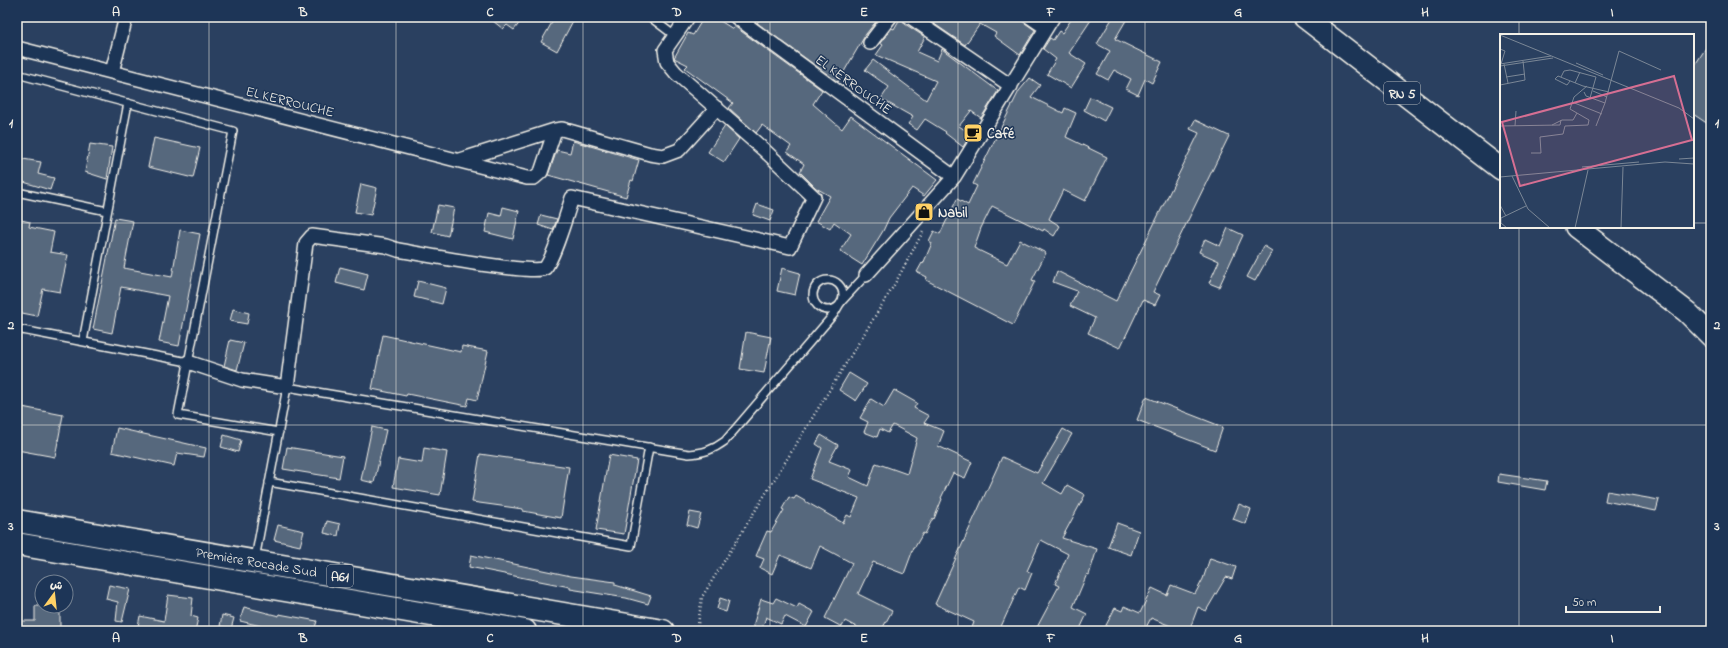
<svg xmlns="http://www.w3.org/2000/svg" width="1728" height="648" font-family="'Indie Flower','Playpen Sans Arabic',sans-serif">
<rect width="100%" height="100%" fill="#2a4060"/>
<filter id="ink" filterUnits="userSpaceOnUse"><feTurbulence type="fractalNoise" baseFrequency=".025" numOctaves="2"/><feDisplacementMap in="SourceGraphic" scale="8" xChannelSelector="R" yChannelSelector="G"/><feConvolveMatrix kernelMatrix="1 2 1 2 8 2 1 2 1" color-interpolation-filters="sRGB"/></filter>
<g filter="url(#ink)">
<path fill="#56677d" stroke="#f4f1e8" d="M488,17H524L514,30L507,25L503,29Z
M555,17H575L557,51L541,42Z
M704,17H714L733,29L734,26L822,90L813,104L842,129L851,116L937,180L924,196L912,188L889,218L883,231L862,265L840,251L851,234L834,222L830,229L816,221L830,196L816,188L800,172L804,164L787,152L791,146L762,125L756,133L729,108L733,103L685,68L688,65L674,58L688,33L693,35Z
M761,17H875L878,19L866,34L838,82L757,23Z
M901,17L905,24L925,37L917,52L937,61L942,49L998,91L981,118L971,111L959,126L971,134L963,147L945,133L946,132L925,119L917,130L908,124L913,117L881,99L889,87L865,70L873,60L926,100L936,81L876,55L883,45L880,43L892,28L894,29Z
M924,17H1022V21L1035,30L1020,55L994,36L996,33L980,24L965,45Z
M1073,17H1093L1069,53L1086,64L1071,88L1047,74L1056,59L1043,49L1050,38L1053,40L1059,31L1062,33Z
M1113,17H1128L1115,39L1162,62L1152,83L1145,79L1138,95L1126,89L1131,79L1114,70L1108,80L1097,74L1110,51L1097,44Z
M1711,40V126L1693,114V68Z
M1030,78L1040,85L1031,97L1063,113L1065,108L1076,113L1066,137L1107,157L1085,201L1063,190L1049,219L1060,226L1054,236L1044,229L1043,231L992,206L981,228L974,248L1007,264L1020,240L1046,253L1032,280L1035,281L1013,325L926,280L927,277L917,272L922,263L923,264L932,243L929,241L934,231L940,234L957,199L968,205L977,186L973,184L1019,91Z
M1090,97L1111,107L1104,121L1084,110Z
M1195,120L1229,136L1153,292L1160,295L1155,305L1143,300L1120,348L1088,333L1095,318L1070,306L1077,291L1053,282L1057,271L1116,301L1199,133L1190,129Z
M725,126L739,139L724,162L708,152Z
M154,138L200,148L193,178L148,167Z
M573,141L639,160L633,181L631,180L626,197L548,175L557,150L570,153Z
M90,144L112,147L107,179L85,172Z
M17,158L41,162L38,174L54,178L50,190L17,180Z
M361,184L377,188L371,215L355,212Z
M757,204L774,210L770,221L753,215Z
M438,205L454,208L448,236L432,232Z
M503,207L519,211L513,239L485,232L489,213L501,216Z
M541,215L557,219L553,230L538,225Z
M115,218L133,221L124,268L172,277L180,230L200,234L179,346L159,342L168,296L121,287L112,333L93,329Z
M17,219L30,222L29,227L54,232L50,252L68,255L60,292L43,289L37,316L17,312Z
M1228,228L1243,235L1219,287L1209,283L1219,261L1199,252L1205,239L1220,246Z
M1264,246L1272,251L1255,281L1247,277Z
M340,267L368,274L364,290L336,283Z
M782,268L800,273L795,295L777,291Z
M418,281L446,288L442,304L414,297Z
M233,309L249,313L247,324L230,321Z
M746,332L771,337L764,373L740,369Z
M383,335L461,352L462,346L488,351L477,400L469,398L467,406L407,394L406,396L372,389Z
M230,340L244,343L237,370L224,366Z
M849,373L867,384L856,401L839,390Z
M894,390L917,403L914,408L929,416L924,423L944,431L938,446L972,462L965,478L953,473L941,498L942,499L934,519L933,518L925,534L923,533L915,547H914L904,574L873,562L858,594L892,611L881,631H864L845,621L842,627L825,618L852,563L820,546L811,568L780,555L772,574L760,568L764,559L756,556L767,531L771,532L784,510L782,509L789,497L794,499L796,496L843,523L847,515L851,517L859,498L810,479L822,448L816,444L821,435L838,445L829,461L852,470L849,477L868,486L876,463L907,474L917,438L893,425L888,433L880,429L877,437L864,432L868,422L860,418L871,399L884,407Z
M1146,397L1223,427L1215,450L1137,420Z
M17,406L63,415L55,457L17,450Z
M372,427L386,430L374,483L361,480Z
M117,428L206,448L204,457L177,453L174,466L112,452Z
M1063,429L1072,434L1043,483L1062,494L1067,485L1085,495L1062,538L1097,549L1089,575L1087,574L1073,607L1087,614L1079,631H1035L1059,586L1055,584L1068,554L1041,540L1027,571L1032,573L1025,590L1019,587L999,631H971L974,622L935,604L1002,457L1037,473Z
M224,435L241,440L238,452L221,447Z
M287,447L343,456L339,478L283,469Z
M424,448L447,452L440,495L393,487L398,459L422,463Z
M480,454L569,467L561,518L523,511V509L472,502Z
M609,455L637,460L624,534L596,530Z
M1499,474L1547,481L1545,490L1498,482Z
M1607,491L1659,500L1656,511L1605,501Z
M1239,504L1251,509L1246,524L1233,519Z
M690,512L701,514L697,528L687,525Z
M327,521L340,524L338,536L324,533Z
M1117,523L1139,531L1131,555L1108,547Z
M278,525L304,531L300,546L274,540Z
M471,555L571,576L615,582V585L651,596L648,604L626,598L570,589V587L469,567Z
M1210,558L1236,567L1232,579L1226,577L1206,611L1198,607L1189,631H1183L1151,618L1144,631H1103L1115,608L1122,611L1124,606L1140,613L1152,588L1167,595L1171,585L1195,594L1203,579Z
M109,585L130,589L122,622L116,621L118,602L106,599Z
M168,595L193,598L191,616L198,618L195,631H137L140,616L164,621Z
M720,598L729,601L726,612L717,609Z
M776,598L797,608L799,604L814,612L806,627L785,616L781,624L766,617L762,629L753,626L761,599L773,603Z
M35,606H60V631H17V621H35Z
M244,607L279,616V614L317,621L314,631H282L240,621Z
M222,615L234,618L231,629L220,626Z"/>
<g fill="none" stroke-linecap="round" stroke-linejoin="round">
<defs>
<path id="service" d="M650,17L675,36
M17,74L233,131L178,415L279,432
M17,192L107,211
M813 295a15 15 0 1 1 30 0a15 15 0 1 1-30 0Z
M17,329L188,362
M83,341L128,103
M269,482L631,546L649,447
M255,559L287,387L689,454C703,453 713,450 725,441L834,314L841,302L866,275"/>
<path id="minor" d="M736,17L954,177
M910,17L1011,86
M1030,17L1046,28
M870,43L890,17
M17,48L527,178H534L541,172L555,130
M112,72L126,17
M460,160L555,130L562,129L650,154L663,156L679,150L717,108
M866,275L954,177L1053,17
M188,362L242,380L287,387L306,243L312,236L386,246L398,250C416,253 537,276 545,268C554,258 567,213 572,198L790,247L814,197L763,149L676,73L667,62L665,50L688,17"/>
<path id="primary" d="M1304,17L1501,169
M1576,227L1687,312L1711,336"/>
<g id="motorway">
<path id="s1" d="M17,521L663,631"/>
<path d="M17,544L525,631"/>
</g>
</defs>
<use href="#service" stroke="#f4f1e8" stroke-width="10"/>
<use href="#minor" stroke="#f4f1e8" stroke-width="16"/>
<use href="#primary" stroke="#f4f1e8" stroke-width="24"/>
<use href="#motorway" stroke="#f4f1e8" stroke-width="25"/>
<path stroke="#f4f1e8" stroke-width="2.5" stroke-dasharray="1 3" stroke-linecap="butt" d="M697,631L702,597L893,287L924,230"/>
<use href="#service" stroke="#1d3557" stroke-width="7"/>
<use href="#minor" stroke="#1d3557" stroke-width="13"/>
<use href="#primary" stroke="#1d3557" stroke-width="21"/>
<use href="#motorway" stroke="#1d3557" stroke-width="22"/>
</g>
</g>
<path fill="none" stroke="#f4f1e8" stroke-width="1" stroke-opacity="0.55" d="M209,17V631M396,17V631M583,17V631M770,17V631M958,17V631M1145,17V631M1332,17V631M1519,17V35M17,223H1501M1693,223H1711M1519,227V631M17,425H1711"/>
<defs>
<symbol id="cafe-square" viewBox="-11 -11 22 22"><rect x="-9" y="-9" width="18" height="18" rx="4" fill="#ffd166" stroke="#1d3557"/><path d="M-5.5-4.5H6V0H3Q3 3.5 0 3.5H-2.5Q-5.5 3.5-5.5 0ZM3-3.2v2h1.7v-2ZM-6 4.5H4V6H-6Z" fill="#111"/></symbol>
<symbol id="shop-square" viewBox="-11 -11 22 22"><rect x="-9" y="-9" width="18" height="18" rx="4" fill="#ffd166" stroke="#1d3557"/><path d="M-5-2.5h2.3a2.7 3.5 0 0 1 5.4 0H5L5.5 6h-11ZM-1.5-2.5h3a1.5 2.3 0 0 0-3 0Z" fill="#111"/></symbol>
</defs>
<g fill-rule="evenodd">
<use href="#cafe-square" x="962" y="122" width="22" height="22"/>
<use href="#shop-square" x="913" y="201" width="22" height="22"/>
</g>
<g text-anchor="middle" stroke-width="3" stroke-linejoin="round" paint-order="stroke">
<g fill="#1d3557" stroke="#b4b9bc" stroke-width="1">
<rect x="1384" y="82" width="36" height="22" rx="3"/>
<rect x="327" y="565" width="26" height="22" rx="3"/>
</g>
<g font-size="13" font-weight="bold" fill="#f4f1e8">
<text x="1402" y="98">RN 5</text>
<text x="340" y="581">A61</text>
</g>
<g font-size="14" fill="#f4f1e8" stroke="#1d3557">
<text transform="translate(854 84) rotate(36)" y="5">EL KERROUCHE</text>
<text transform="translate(290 101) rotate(14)" y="5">EL KERROUCHE</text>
<text dy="5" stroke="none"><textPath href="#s1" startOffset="243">Première Rocade Sud</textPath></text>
</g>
<g font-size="14" font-weight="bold" fill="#f4f1e8" stroke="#1d3557" text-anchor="start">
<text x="987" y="138">Café</text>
<text x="938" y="217">Nabil</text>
</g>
</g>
<g transform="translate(1500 34)">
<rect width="194" height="194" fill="#2a4060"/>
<path fill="none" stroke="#7b8796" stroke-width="1" d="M0,1L179,74L194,85M0,15L5,17L1,30M76,29L103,41M0,30L51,22M4,30L8,49M0,32L53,24M6,43L25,40M61,43L64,37L70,36L96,43L90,64M70,47L67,51L55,45L58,42L83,52L109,58M75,49L80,38M0,51L25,46L23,27M93,57L107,63M84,58L86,62L105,69M72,68L102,80M52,91L62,86H73L77,79M0,92L60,91L61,86M15,92L16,77M96,92L105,69L119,17L161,36M31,119H41L40,103L63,100L65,92L88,91L89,86L70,75L74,63L87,52M179,125L194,124M82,133L139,128M12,142L28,175L50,194M0,143L165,128L194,130M0,171L6,182M7,194L1,189V184L26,172M75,194L88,136M121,194L123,133"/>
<path fill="#d66f93" fill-opacity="0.15" stroke="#d66f93" stroke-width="2" d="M174,42L192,106L20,152L2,88Z"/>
<rect width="194" height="194" fill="none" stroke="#f4f1e8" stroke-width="2"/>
</g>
<rect width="1728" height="648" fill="none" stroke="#1d3557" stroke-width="44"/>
<g transform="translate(54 594) rotate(15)"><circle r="19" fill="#1d3557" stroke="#738091"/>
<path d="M0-3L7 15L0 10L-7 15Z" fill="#ffd166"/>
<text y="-6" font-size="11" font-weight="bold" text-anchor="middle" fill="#f4f1e8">ش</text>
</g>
<path d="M1566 606v6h94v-6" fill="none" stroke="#f4f1e8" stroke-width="2"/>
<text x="1572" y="606" font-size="12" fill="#f4f1e8" stroke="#1d3557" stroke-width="3" paint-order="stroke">50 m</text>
<rect x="22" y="22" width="1684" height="604" fill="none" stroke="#f4f1e8" stroke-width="1.5"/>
<g font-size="13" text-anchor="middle" font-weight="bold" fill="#f4f1e8">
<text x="116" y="16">A</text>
<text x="303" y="16">B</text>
<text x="490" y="16">C</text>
<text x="677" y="16">D</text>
<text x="864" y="16">E</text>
<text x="1051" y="16">F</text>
<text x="1238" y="16">G</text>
<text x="1425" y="16">H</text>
<text x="1612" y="16">I</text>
<text x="11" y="127">1</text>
<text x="1717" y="127">1</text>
<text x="11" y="329">2</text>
<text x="1717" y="329">2</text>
<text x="11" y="530">3</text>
<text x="1717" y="530">3</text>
<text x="116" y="642">A</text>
<text x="303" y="642">B</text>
<text x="490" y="642">C</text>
<text x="677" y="642">D</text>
<text x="864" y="642">E</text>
<text x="1051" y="642">F</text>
<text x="1238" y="642">G</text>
<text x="1425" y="642">H</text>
<text x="1612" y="642">I</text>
</g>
</svg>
